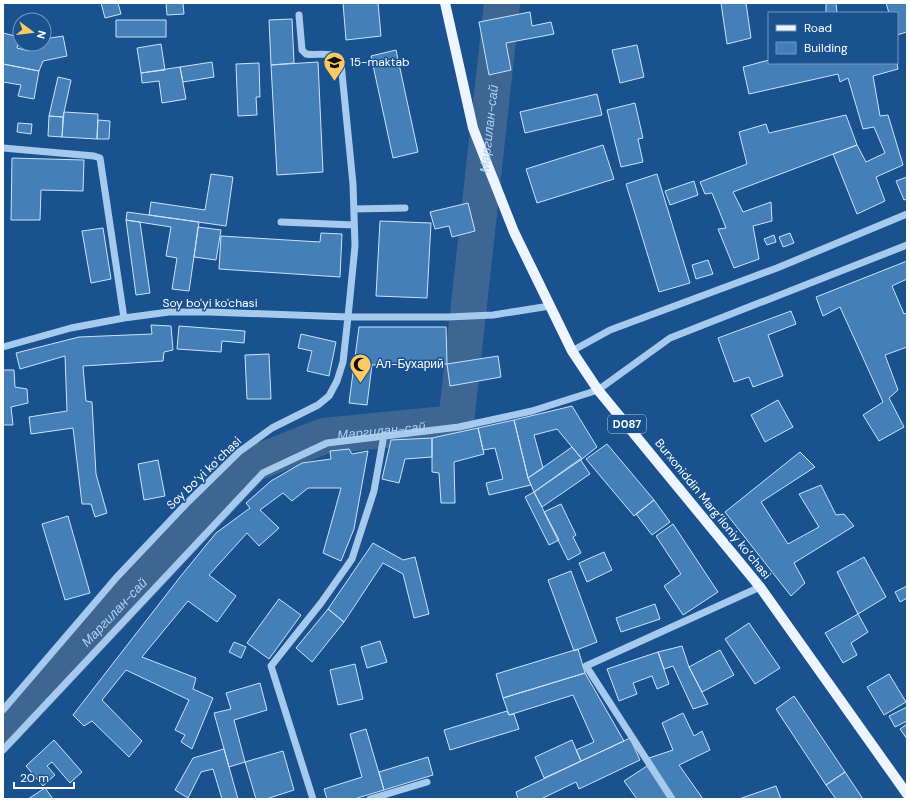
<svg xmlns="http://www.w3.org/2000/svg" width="910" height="802" font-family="'DM Sans',sans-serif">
<rect width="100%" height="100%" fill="#19528e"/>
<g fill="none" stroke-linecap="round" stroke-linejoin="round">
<path stroke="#3d6792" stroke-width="36" id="s1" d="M3,730L253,464L324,436L456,423L502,3"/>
</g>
<path fill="#457fb8" stroke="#cbe3fa" d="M101,3H118L121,14L105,18Z
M166,3H183L184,14L167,15Z
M343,3H378L381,36L346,40Z
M721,3H746L751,38L727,44Z
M826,3H836L837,13H826Z
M886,3H907V32L897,35V13H889Z
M530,12L532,26L551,22L554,34L506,43L511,70L489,75L479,22Z
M292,19L294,63L271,65L269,20Z
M116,20H166V37H116Z
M3,33L19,37L17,48L29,51L31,44H44V39L63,36L67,56L43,61L39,71L3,64Z
M161,44L165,70L141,73L137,48Z
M637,45L644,77L620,83L612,50Z
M396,50L418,152L393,158L371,56Z
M769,60V63H897L898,69L873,76L880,116L888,115L903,165L876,177L885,201L857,214L833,154L857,145L866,162L885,153L874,127L863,129L848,78L840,82L838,74L749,94L743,67Z
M212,62L214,77L183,82L180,67Z
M318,62L323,172L277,175L271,65Z
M259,63L260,97H256L257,115L238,116L236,64Z
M3,64L39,71L34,99L18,96L21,85L3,82Z
M180,67L186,99L162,103L159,81L142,83L141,73Z
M58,77L71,80L63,117L49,116Z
M597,94L602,115L525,133L520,112Z
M635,103L643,138L638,139L643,162L621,167L607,110Z
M64,112L98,114L97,139L62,137Z
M846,115L857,145L733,192L743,212L771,202L772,221L753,226L759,259L734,268L718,229L726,228L712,193L705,194L700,182L747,164L739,132L766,124L769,133Z
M49,116L63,117L62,137L48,136Z
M98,120L110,121L109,139H97Z
M18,123L32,124L31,134L17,132Z
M603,145L614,179L537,203L526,169Z
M12,158L84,160L83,191L41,190L40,220H11Z
M211,174L233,177L226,226L149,215L151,202L205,210Z
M657,174L690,283L659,292L626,184Z
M907,177V199L904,200L896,181Z
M694,181L698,195L670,205L665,191Z
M468,203L475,231L452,237L449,226L435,229L430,212Z
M127,212L199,222L189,291L172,289L177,258L166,256L171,227L126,220Z
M126,220L140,222L150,293L136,295Z
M380,221L431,223L427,298L376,296Z
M198,227L221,230L216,260L194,257Z
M103,228L111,279L91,283L82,231Z
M321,233L342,234L340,277L219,269L221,236L320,242Z
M790,233L794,243L783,247L779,237Z
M774,235L776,242L767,245L764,239Z
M708,260L713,274L696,279L692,265Z
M907,261V279L892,286L904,314L907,313V347L885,355L898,390L889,398L904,427L879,441L863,415L883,402L840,307L823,316L816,297Z
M791,311L796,324L768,335L783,376L753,387L749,377L734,382L718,338Z
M151,325L171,326L173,350L164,352L163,361L83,366L86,401L92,402L96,474L107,513L95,517L91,504H82L73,428L31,434L29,417L67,411L65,356L20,369L16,353L79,337L152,334Z
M179,326L245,331L244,343L222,341L221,352L177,349Z
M359,327H446L447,364L372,365L367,405L349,403Z
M301,334L336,342L329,376L307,371L312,351L298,348Z
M269,354L271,399H247L245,355Z
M498,356L501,377L450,386L447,364Z
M3,370H14L15,387L27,389L28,403L11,407L13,425H3Z
M778,400L793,427L765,442L751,415Z
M572,406L597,447L582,459L557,429L534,435L543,468L528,478L514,420Z
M514,420L528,478L531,485L489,495L486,483L503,479L495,448L483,450L478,428Z
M478,428L484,454L454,462L455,503H441L439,473L432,472V438Z
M432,438V457L405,459L399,483L382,479L391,440Z
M607,444L654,500L634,516L586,459Z
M572,447L582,459L534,492L528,478Z
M349,449L352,454L368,451L354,529L341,561L323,553L341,488H308L292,501L283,493L260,510L279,528L259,546L247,533L209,575L236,596L217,622L188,601L142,657L196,678L193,689L213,698L192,749L181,742L185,735L175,730L189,700L126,670L102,700L142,741L129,757L92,721L84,726L73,715L180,577L216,533L250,508L246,503L271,481L302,463L331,459L330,451Z
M800,452L815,467L761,502L788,544L819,527L799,494L821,485L836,515L844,514L854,526L794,563L805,583L791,596L725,512Z
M580,459L590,474L542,507L534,492Z
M158,460L165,496L144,500L138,464Z
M534,492L559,540L549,545L525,497Z
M654,500L670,522L652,535L636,514Z
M561,504L576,535L573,537L581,553L568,560L544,512Z
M68,516L90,593L65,600L42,524Z
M673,524L718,592L683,615L664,586L681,574L656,536Z
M373,543L403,560L415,557L429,614L414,618L403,574L383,563L344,622L328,609Z
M604,552L612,570L587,582L579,563Z
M864,557L886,597L858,614L837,572Z
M571,571L597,642L574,651L548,580Z
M907,586V598L900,602L895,592Z
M279,599L301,615L269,659L247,643Z
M655,604L660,619L621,632L616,618Z
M328,609L344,622L312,662L296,648Z
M858,614L868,632L851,643L857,655L843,663L825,633Z
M749,623L780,668L755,684L725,639Z
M380,641L387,662L367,668L361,647Z
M234,642L246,647L241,658L229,652Z
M682,646L689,667L708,704L693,709L673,666L664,669L658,652Z
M578,649L585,673L503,698L496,674Z
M720,650L734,675L702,692L689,667Z
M658,652L669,684L657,689L652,676L633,683L637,694L619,701L607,669Z
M355,664L363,699L338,705L330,670Z
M585,673L624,741L581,761L576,750L594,742L573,695L509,715L503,698Z
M889,674L906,702L884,715L867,687Z
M260,683L267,710L234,720L245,762L229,767L214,713L231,709L226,693Z
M794,696L845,772L826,785L776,709Z
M907,707V721L895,727L889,716Z
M507,711L509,715L514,714L519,729L450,750L444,730Z
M683,713L694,736L702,731L710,750L679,765L703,799H675L649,758L673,750L662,723Z
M907,724V739L900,729Z
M366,729L384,790L354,799H327L324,789L362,777L350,734Z
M630,738L640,760L579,789L576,782L541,799H518L516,792Z
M54,740L82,772L70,783L52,762L47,766L55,775L43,786L26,766Z
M572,740L581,761L544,778L535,757Z
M224,749L238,799H222L213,769L201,772L188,798L175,790L193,758Z
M283,751L294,790L266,799H256L245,762Z
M428,757L433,775L384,790L379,772Z
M647,766L670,799H637L624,781Z
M845,772L863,799H836L826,785Z
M776,786L781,799H739Z
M45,788L53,799H28Z"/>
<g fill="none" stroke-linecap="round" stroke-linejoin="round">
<path stroke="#a5caee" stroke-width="7" d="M3,148L94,156L100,158L124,318
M354,209L405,208
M281,222L354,225
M3,347L71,328L124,318L169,312H209L348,317L355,246L353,184L341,63C337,50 316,56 306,54L302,50L299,15
M572,351L610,330L777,268L907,214
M3,710L116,578L186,504L239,452L272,428L318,405L329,396L337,381L343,362L348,317H448L493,315L550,306
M3,750L263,473L327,443L459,427L532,411L598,390L670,338L907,245
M313,799L271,666L321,603L352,559L374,491L384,435
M370,799L427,782
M672,799L586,666L760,587"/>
<path stroke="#ecf5ff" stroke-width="10" d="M445,3L473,128L514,232L572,351L598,390L760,587L907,794"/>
</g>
<defs>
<symbol id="school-pin" viewBox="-11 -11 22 30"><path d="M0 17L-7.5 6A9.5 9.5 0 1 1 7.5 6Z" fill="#ffc962" stroke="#19528e"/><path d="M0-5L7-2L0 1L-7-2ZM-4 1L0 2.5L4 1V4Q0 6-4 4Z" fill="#111"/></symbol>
<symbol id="mosque-pin" viewBox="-11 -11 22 30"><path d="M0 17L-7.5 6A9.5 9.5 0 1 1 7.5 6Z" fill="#ffc962" stroke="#19528e"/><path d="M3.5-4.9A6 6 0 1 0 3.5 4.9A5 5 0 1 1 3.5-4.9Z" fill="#111"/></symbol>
</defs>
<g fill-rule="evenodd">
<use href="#school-pin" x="322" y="50" width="25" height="34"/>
<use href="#mosque-pin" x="348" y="352" width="25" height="34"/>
</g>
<g text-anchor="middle" stroke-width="3" stroke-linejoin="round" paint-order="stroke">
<rect fill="#19528e" stroke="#bacbdd" stroke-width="1" x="608" y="415" width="38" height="18" rx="3"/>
<g font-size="11" font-weight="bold" fill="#fff">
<text x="627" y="428">D087</text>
</g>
<g font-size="12" fill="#fff" stroke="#19528e" text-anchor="start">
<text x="350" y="66">15-maktab</text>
<text x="376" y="368">Ал-Бухарий</text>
</g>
<g font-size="12" fill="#fff" stroke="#19528e">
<text x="210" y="307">Soy bo'yi ko'chasi</text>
<text transform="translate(204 473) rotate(-44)" y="4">Soy boʻyi koʻchasi</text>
<text transform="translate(713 509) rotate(51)" y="4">Burxoniddin Marg’iloniy ko’chasi</text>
</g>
<g font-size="13" font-style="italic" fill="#b1d4f6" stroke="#19528e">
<text dy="5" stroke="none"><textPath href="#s1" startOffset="870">Маргилан-сай</textPath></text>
<text dy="5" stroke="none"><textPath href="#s1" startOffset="499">Маргилан-сай</textPath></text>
<text dy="5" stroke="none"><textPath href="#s1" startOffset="162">Маргилан-сай</textPath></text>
</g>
</g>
<rect width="910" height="802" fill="none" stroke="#ffffff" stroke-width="8"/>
<rect x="768" y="12" width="130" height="52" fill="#19528e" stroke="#7597bb"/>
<rect x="776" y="25" width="20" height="6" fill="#ecf5ff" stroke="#7597bb"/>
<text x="804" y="32" font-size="12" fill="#ffffff">Road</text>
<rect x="776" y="42" width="20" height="12" fill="#457fb8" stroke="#7597bb"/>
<text x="804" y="52" font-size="12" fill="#ffffff">Building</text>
<g transform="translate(32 32) rotate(105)"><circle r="19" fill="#19528e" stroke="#7597bb"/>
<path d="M0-3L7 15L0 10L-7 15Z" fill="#ffc962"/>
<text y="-6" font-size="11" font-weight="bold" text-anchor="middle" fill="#ffffff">N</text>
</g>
<path d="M14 782v6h60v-6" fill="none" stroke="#ffffff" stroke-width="2"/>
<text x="20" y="782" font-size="12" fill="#ffffff" stroke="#19528e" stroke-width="3" paint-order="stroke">20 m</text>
</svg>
